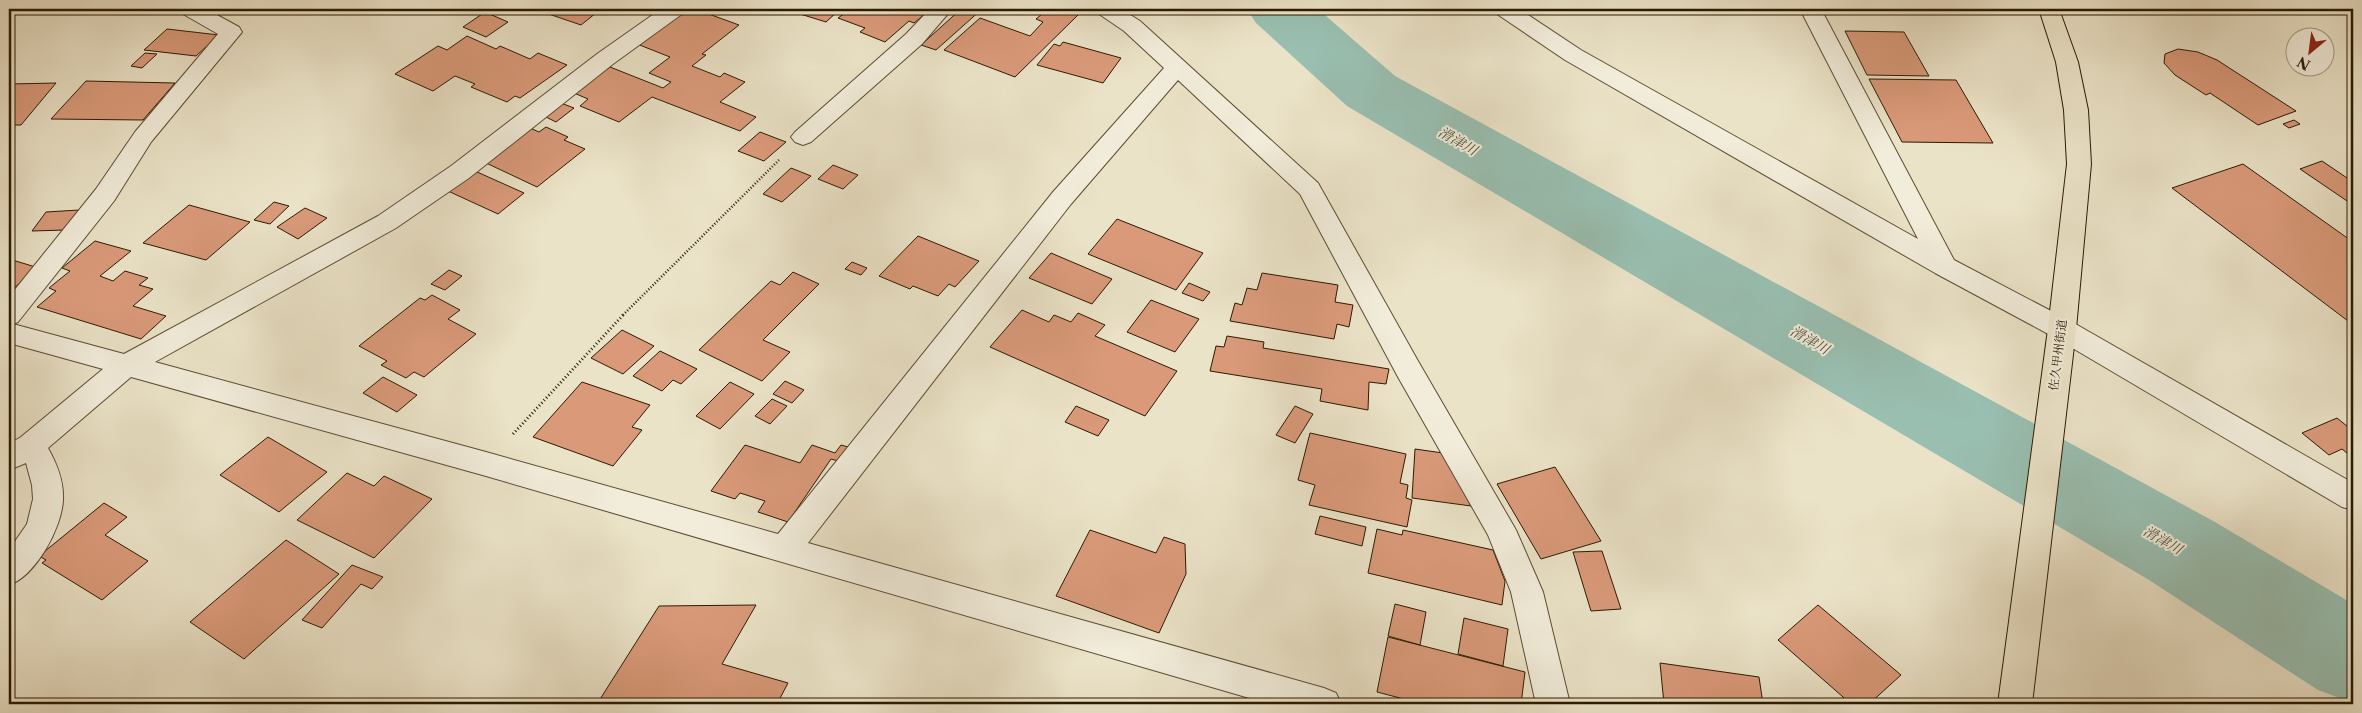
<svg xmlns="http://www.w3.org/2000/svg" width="2362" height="713" font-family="'Libre Caslon Text','Noto Serif JP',serif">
<rect width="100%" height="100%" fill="#ebe3c8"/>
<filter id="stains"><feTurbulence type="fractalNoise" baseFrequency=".004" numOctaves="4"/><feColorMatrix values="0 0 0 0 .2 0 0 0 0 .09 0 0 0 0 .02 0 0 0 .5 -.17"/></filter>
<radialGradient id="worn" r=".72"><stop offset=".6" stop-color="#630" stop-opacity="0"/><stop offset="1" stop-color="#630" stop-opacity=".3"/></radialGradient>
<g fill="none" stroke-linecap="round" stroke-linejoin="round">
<path fill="#99bfb1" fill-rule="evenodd" d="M1247,9H1318L1395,76L2215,522L2353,604V703L2318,690L2149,580L1347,106L1256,23Z"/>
</g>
<path fill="#da9a7a" stroke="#2b1a01" d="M534,9H601L581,25Z
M685,9H695L739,25L702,54L706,55L692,66L720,77L724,73L745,82L720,102L756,117L740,131L652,97L619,122L580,106L588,99L574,93L610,67L663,88L671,82L649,73L670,57L637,44Z
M784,9H828L837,12L826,22Z
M834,9H931L914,23L909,21L885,42L860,32L865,28L838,18L845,13Z
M961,9H982L936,50L921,45Z
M1048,9H1060L1078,15L1015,77L944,50L980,18L1030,36L1043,22L1036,19Z
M485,12L508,22L486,37L463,27Z
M167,29L219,35L196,56L144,50Z
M1845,31L1904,32L1929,76L1867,75Z
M467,36L496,49L500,46L530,59L538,53L567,65L520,98L515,96L507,102L471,87L475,84L455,76L433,91L395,74L438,46L447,50Z
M1063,42L1121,58L1103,83L1037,65L1054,44L1060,46Z
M2178,49L2198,52L2217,60L2296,111L2258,125L2210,93L2206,95L2175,75L2164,63L2165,54Z
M145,53L157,54L142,68L131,66Z
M1869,79L1956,80L1993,143L1902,142Z
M86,81L175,83L143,120L51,119Z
M56,83L21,125H9V84Z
M561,103L574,108L556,122L544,116Z
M2294,120L2300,124L2289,128L2283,124Z
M546,127L568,137L564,140L585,149L537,187L484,162L530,128L539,132Z
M760,132L786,142L764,161L738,151Z
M2322,161L2353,182V205L2300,169Z
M2243,164L2353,242V318L2348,321L2172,188Z
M833,165L858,175L843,189L818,179Z
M791,168L811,176L782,202L763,194Z
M475,171L524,193L498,214L448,191Z
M274,202L289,206L270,224L254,220Z
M189,205L250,222L206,260L143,243Z
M305,208L327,218L298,239L277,227Z
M79,210L65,230L32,231L46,212Z
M1117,219L1203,253L1176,290L1088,254Z
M918,236L979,261L955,287L949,284L938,296L913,286L910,289L879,276Z
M95,241L131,251L100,276L113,281L125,271L148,278L139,285L153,289L133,306L166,316L141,339L37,307L56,291L49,288L70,271L62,268Z
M1051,253L1112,279L1092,304L1029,278Z
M9,259L39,268L9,292Z
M852,262L867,268L861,275L845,269Z
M449,270L462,276L445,290L431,284Z
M793,272L819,284L763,340L790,352L762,381L699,350L771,281L780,285Z
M1262,273L1338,285L1335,302L1353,305L1349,327L1337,324L1334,339L1230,321L1235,303L1242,305L1247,288L1257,290Z
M1189,283L1210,292L1203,301L1182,293Z
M432,295L460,310L448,319L476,334L424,377L414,372L406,378L381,365L387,361L359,346L420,298L425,300Z
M1151,300L1199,319L1175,352L1127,332Z
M1022,310L1049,322L1054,315L1071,322L1078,313L1105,325L1095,336L1177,371L1145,416L990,347Z
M622,330L654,346L623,374L591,358Z
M1227,336L1264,342L1263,348L1389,369L1386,384L1369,382L1368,410L1320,401L1322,389L1210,371L1216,346L1224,347Z
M660,351L697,369L681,384L673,380L662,391L633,376Z
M383,377L417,395L397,412L363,393Z
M785,381L804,390L792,403L773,394Z
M582,382L650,405L632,427L642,430L613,466L533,437Z
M730,382L754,394L720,429L696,416Z
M772,399L787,406L770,424L755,416Z
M1076,406L1109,420L1098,436L1065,422Z
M1295,406L1313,414L1295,443L1276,435Z
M2337,418L2353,431V458L2342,449L2329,455L2302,433Z
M1310,433L1406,454L1400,483L1408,485L1406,498L1412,500L1407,527L1309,505L1315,485L1298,480Z
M268,437L327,472L279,512L220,475Z
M745,445L800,463L812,445L835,453L841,445L852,448L842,462L831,459L788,522L758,512L765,501L740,493L735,499L711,491Z
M1415,449L1443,453L1471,506L1412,498Z
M1555,467L1601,541L1541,559L1497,484Z
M347,473L374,486L384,476L432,499L374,558L297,520Z
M104,503L127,517L105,535L148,561L102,600L42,563L46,560L39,556Z
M1320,516L1366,527L1362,546L1315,534Z
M1377,529L1402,535L1403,530L1493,550L1505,581L1502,605L1368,573Z
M1090,530L1156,553L1164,537L1185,544L1186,574L1159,633L1056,596Z
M286,540L339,574L244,659L190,622Z
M1602,551L1621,609L1591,611L1573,552Z
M352,565L383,577L372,589L361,584L322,628L302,620Z
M1395,604L1426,612L1420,645L1388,636Z
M756,605L722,664L788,683L777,704H597L659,606Z
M1818,605L1901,675L1869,704H1851L1778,640Z
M1464,618L1508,629L1503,666L1458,654Z
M1388,637L1525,672L1521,704H1423L1377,692Z
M1660,663L1759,677L1763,704H1664Z"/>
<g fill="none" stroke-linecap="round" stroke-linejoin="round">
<defs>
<path id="minor" d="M181,9H206L239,27L242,32L151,142L114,201L18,322L13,324L124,354L378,216L451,166L597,54L661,9H684L682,14L613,64L469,178L396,228L155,362L486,452L778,534L1053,192L1164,68L1124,31L1099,14L1096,9H1121L1140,21L1318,183L1418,361L1516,530L1543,592L1570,704H1536L1511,592L1488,535L1398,377L1300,194L1178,80L1071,204L808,543L1324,688L1336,693L1341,704H1270L486,476L131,377L48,448C57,464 64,481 63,500C62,527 36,576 9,585V550L27,524L33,499L32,485L26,463L9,470V444L21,437L103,369L9,343V297L96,189L135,132L218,34L183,14Z
M930,9H952L922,44L811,142L803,145L795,142L791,137L795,132L906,34Z
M1494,9H1519L1581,50L1918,239L1800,9H1821L1954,260L2072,322L2353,483V510L2342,507L2052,336L1935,273L1565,60L1497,14Z"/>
<path id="major" d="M2039,9H2059L2078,62L2088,110L2091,164L2076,329L2032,704H1998L2048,329L2067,164L2064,110L2056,62Z"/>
</defs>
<use href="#minor" stroke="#5b4c33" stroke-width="2"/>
<use href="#major" stroke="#2b1a01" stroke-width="2"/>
<path stroke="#2b1a01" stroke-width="2.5" stroke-dasharray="1 2" stroke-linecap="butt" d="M623,315L779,160"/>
<path stroke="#2b1a01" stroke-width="3" stroke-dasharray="1 2.5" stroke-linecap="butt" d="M513,434L624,314"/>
<use href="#minor" fill="#f2eddb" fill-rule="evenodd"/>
<use href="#major" fill="#ebe3c8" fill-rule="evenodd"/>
</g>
<g text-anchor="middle" stroke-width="4" stroke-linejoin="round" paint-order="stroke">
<g font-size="12" fill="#2b1a01" stroke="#f2eddb">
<text transform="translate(2058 355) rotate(-83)" y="4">佐久甲州街道</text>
</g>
<g font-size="14" font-style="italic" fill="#52543f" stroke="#f2eddb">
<text transform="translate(1458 141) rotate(30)" y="5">滑津川</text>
<text transform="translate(1810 340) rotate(30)" y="5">滑津川</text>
<text transform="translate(2163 540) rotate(30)" y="5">滑津川</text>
</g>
</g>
<rect width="2362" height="713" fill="none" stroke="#ebe3c8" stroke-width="30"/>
<rect x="10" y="10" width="2342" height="693" fill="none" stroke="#2b1a01" stroke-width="2.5"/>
<rect x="15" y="15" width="2332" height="683" fill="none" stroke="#2b1a01"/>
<g transform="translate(2310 52) rotate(209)"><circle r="24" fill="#f2eddb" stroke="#a29984"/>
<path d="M0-4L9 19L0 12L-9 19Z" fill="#8f2418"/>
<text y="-8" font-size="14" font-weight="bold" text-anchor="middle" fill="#2b1a01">N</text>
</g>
<rect width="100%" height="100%" filter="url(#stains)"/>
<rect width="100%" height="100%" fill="url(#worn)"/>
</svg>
